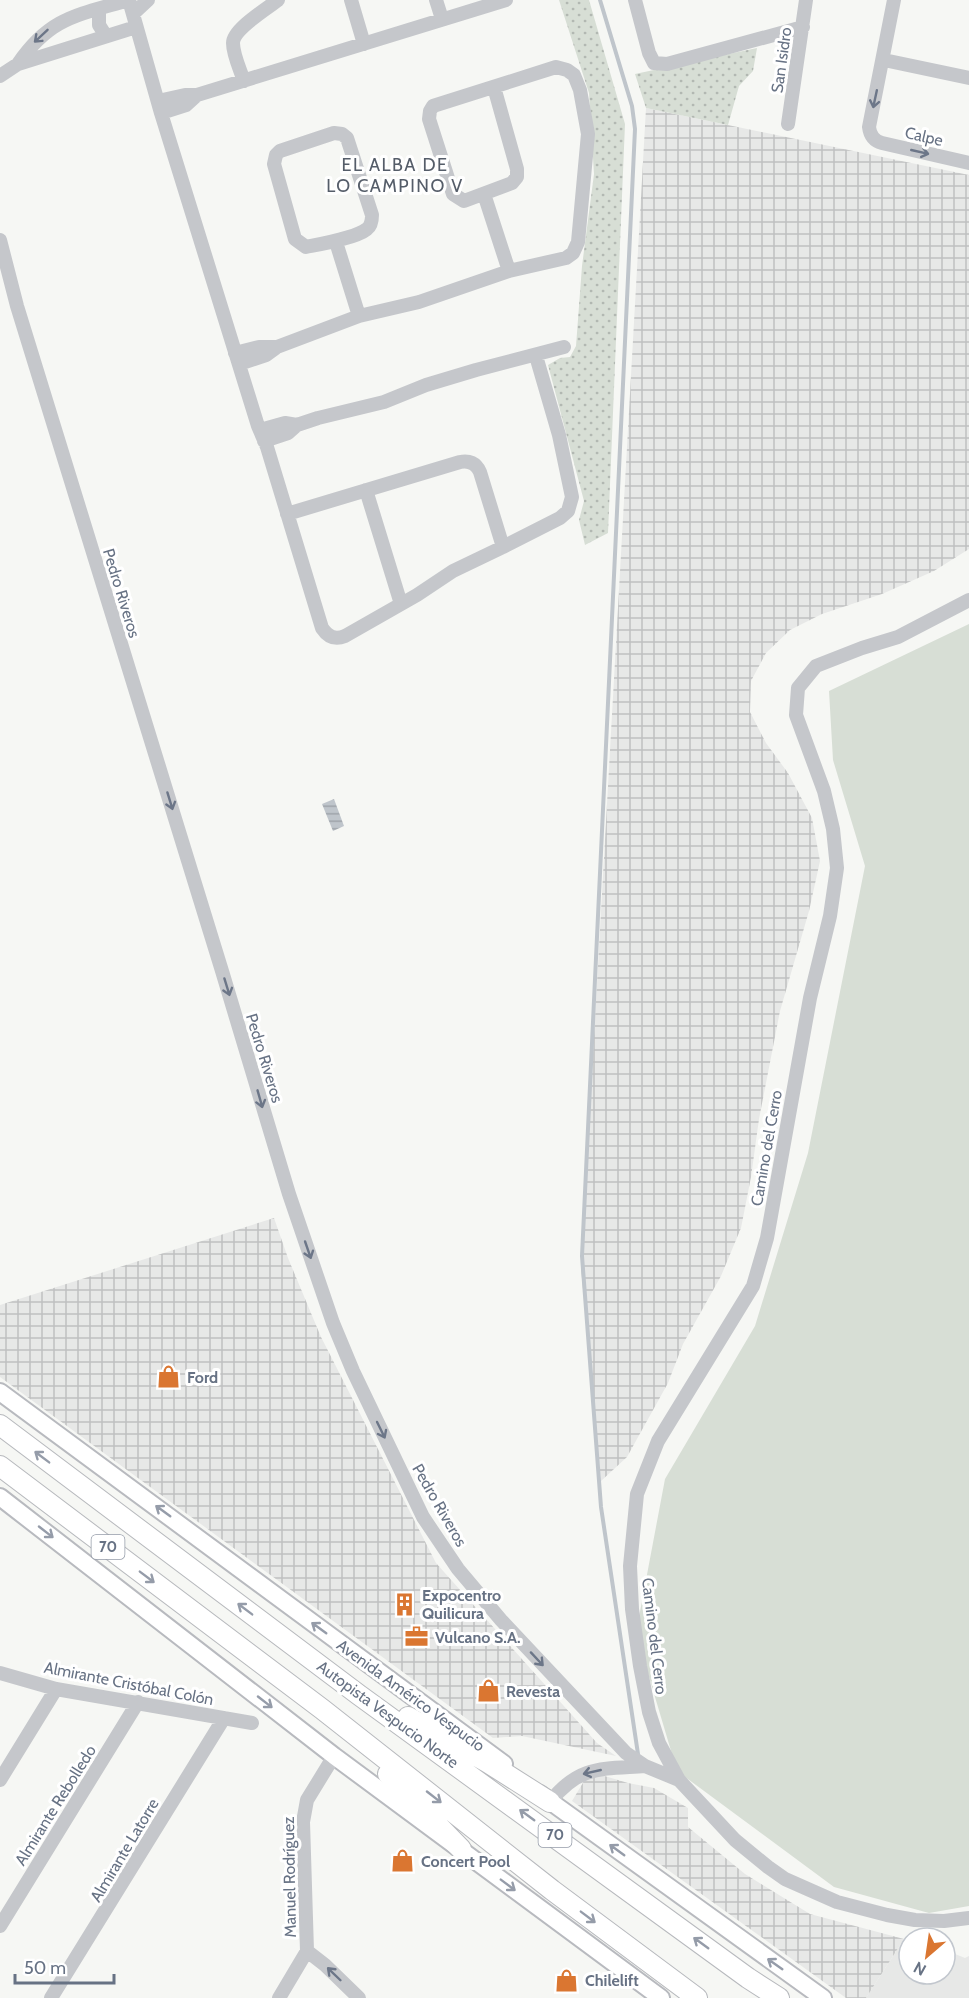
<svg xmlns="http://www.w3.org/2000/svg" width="969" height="1998" font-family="Cabin,sans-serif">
<defs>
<pattern id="industrial-grid" width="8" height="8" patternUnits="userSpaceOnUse" patternTransform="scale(1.5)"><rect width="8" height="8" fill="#e7e8e7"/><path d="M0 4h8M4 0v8" fill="none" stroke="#bfc0c1"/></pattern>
<pattern id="park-dots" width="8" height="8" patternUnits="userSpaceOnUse" patternTransform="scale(1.5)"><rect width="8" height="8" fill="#d7ded5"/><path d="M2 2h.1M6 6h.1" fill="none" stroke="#b2b8b2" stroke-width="1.8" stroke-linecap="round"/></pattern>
<pattern id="water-rules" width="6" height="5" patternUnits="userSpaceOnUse" patternTransform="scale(1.5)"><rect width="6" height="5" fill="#bfc5cb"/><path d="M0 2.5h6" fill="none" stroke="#9fa4aa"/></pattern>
</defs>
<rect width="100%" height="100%" fill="#f6f7f4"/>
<path fill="#e7e8e7" d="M904,1939L909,1940V1974H945V1950L965,1958L969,1956V1998H866Z"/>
<path fill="url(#industrial-grid)" d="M646,108L969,175V549L934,571L882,594L822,614L790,630L766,653L751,681L750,712L766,743L788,773L812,818L820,861L809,911L780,1011L759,1119L751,1177L741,1228L721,1276L683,1344L668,1383L627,1457L601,1481L581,1268Z
M274,1218L288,1258L321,1337L436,1563L597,1743L616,1756L522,1736L493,1738L0,1377V1305Z
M598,1774L628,1783L654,1788L688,1808V1827L745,1874L810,1914L904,1939L866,1998H846L572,1801L584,1781Z"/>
<path fill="#d7ded5" d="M969,624V1906L929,1913L834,1887L677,1771L636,1633L665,1479L755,1326L808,1153L865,866L833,760L829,691Z"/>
<path fill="url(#park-dots)" d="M559,0H589L625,124L608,533L585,545L579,520L584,501L548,365L560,358L570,357L576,346L582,266L594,174L589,93Z
M757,48L753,71L739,86L728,125L646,108L635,74Z"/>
<path fill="url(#water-rules)" d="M334,799L344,826L333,831L322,804Z"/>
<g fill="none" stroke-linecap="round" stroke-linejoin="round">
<path stroke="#bfc5cb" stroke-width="4" d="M600,0L632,106L635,129L582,1256L601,1507L638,1754"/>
<defs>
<path id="major" d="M0,1392L504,1764
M0,1497L334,1756L661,1998
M540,1794L823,1998"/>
<path id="highway" d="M0,1425L359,1695L748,1978L779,1998
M0,1466L322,1709L552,1890L697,1998
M408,1717L487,1762L550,1802
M388,1774L461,1849"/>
</defs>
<use href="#major" stroke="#b8babf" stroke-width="20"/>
<use href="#highway" stroke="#b7b9bd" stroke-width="22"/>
<path stroke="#c5c7cb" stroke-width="14" d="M129,0L161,113L258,426L267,447L322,628C328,637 335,640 345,636L417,595L453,571L503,547L560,518L568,511L572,497L559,435L536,356
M351,0L364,44
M436,0L442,19
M635,0L649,53L654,63L667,64L803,27
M894,0L869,127C870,135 874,141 882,143L969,163
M99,9V25L106,36
M133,14L148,0
M884,60L969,78
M18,64C50,17 78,15 129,0
M0,76L18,64L136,27
M244,81C240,69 233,55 233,43C233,29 268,8 278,0
M158,101L185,95H197L506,0
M161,113L186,105L197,95
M788,124L806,0
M334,133L342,134L347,138L372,215C372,220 371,226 367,229C356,238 321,244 306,247L295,239L274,164L276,155L280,151Z
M484,194L509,271
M0,240L17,306L222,971L289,1194L333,1323L353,1371L423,1517L458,1569L501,1620L626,1753L645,1766L679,1780
M336,242L359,316
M235,353L259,347H277
M239,364L266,355L277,347L359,316L419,302L509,271L566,258L573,253L578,242L588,134L580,90L574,75L567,70L556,67L433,106L430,111L429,119L453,194L464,201L512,183L517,177V169L494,87
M260,430L285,423L297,425
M264,441L288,433L297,425L318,418L384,402L426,385L476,370L564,347
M366,490L401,604
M287,514L460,462C469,460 476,463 480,472L503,547
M969,600L898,637L862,648L816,666L798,688L796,715L824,791L833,829L837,868L830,916L810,998L767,1238L753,1286L658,1441L637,1494L630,1566L632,1609L640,1666L649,1712L659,1743L679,1780L735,1840L768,1867L785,1879L837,1902L887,1915L915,1920L944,1921L969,1918
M0,1673L56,1689L252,1723
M0,1780L56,1689
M550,1802C579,1765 602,1769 645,1766
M0,1926L138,1702
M307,1951L325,1965L359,1998
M51,1998L224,1718
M279,1998L307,1951L303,1822L307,1800L334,1756"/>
<use href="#major" stroke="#fff" stroke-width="16"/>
<use href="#highway" stroke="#fff" stroke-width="20"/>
</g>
<defs><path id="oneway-shaft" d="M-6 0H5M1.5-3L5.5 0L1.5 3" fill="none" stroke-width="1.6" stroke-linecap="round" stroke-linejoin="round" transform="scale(1.5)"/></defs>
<g stroke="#6c7688">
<use href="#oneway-shaft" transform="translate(41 36) rotate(137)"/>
<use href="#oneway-shaft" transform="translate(875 99) rotate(102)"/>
<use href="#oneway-shaft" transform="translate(920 152) rotate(13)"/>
<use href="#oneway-shaft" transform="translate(170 801) rotate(73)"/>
<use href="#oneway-shaft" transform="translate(227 987) rotate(73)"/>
<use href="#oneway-shaft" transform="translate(260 1099) rotate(74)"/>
<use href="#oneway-shaft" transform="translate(308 1250) rotate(71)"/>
<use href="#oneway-shaft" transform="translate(381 1430) rotate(64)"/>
<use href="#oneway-shaft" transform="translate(537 1659) rotate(47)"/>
<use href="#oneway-shaft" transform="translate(592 1772) rotate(167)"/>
<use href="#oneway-shaft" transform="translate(334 1974) rotate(-136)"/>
</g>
<g stroke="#959ca9">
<use href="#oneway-shaft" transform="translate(42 1457) rotate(-143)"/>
<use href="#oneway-shaft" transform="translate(163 1511) rotate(-144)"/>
<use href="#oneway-shaft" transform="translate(46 1532) rotate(38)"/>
<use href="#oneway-shaft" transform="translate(147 1577) rotate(37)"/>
<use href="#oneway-shaft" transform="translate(245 1609) rotate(-143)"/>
<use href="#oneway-shaft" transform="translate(319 1628) rotate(-144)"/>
<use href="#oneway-shaft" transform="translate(265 1702) rotate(38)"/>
<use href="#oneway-shaft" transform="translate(434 1797) rotate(38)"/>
<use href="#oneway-shaft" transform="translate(527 1815) rotate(-144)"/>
<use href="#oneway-shaft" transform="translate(617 1850) rotate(-144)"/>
<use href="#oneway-shaft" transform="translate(508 1885) rotate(37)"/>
<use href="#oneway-shaft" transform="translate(588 1917) rotate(37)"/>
<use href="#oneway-shaft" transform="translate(701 1943) rotate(-144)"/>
<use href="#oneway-shaft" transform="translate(775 1964) rotate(-145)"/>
</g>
<defs>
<symbol id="shop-bare" viewBox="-9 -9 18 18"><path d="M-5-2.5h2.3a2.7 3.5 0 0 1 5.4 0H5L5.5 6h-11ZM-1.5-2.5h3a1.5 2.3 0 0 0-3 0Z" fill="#da7631" stroke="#fff" stroke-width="2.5" paint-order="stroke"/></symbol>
<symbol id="building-bare" viewBox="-9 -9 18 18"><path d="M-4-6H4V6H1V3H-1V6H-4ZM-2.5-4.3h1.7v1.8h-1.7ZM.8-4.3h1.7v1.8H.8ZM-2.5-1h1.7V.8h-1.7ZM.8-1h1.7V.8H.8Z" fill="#da7631" stroke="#fff" stroke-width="2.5" paint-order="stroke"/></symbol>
<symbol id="office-bare" viewBox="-9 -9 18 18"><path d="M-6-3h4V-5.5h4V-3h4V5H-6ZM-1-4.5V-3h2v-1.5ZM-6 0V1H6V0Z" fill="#da7631" stroke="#fff" stroke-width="2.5" paint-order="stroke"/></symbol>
</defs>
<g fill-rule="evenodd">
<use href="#shop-bare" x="152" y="1360" width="33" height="33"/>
<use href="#building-bare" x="388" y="1588" width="33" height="33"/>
<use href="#office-bare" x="400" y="1620" width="33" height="33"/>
<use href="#shop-bare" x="472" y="1674" width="33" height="33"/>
<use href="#shop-bare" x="386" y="1844" width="33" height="33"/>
<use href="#shop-bare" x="550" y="1964" width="33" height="33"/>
</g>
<g text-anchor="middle" stroke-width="6" stroke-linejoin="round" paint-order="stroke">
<g fill="#fff" stroke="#959ca9" stroke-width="1.5">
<rect x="91.5" y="1535" width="33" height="24" rx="4.5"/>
<rect x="538.5" y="1823" width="33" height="24" rx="4.5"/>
</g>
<g font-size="15" font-weight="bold" fill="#677284">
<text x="108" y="1552">70</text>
<text x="555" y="1840">70</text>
</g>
<g font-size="16" fill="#677284" stroke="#fff">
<text transform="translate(781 60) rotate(-82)" y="6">San Isidro</text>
<text transform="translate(924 136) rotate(13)" y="6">Calpe</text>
<text transform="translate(122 593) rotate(73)" y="6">Pedro Riveros</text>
<text transform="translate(265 1058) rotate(73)" y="6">Pedro Riveros</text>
<text transform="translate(766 1148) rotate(-80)" y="6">Camino del Cerro</text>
<text transform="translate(440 1505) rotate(60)" y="6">Pedro Riveros</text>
<text transform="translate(655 1636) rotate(83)" y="6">Camino del Cerro</text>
<text transform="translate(129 1683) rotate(11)" y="6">Almirante Cristóbal Colón</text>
<text transform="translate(411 1695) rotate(36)" y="6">Avenida Américo Vespucio</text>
<text transform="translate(388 1714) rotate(36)" y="6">Autopista Vespucio Norte</text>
<text transform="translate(55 1805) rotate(-58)" y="6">Almirante Rebolledo</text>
<text transform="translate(124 1850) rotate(-59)" y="6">Almirante Latorre</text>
<text transform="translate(289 1877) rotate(-91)" y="6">Manuel Rodríguez</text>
</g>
<g font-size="16" font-weight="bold" fill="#677284" stroke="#fff" text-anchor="start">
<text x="187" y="1383">Ford</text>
<text x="422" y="1601">Expocentro<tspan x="422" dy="18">Quilicura</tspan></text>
<text x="435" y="1643">Vulcano S.A.</text>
<text x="506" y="1697">Revesta</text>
<text x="421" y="1867">Concert Pool</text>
<text x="585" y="1986">Chilelift</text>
</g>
<g font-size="18" letter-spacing="1.5" fill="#555d69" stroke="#fff">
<text x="395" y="171">EL ALBA DE<tspan x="395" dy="21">LO CAMPINO V</tspan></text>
</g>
</g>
<g transform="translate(927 1956) rotate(209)"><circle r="28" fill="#ffffff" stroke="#c2c7ce" stroke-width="1.5"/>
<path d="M0-4.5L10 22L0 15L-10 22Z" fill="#da7631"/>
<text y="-9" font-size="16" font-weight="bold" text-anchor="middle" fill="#677284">N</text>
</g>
<path d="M15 1974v9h99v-9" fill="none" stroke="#677284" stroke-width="3"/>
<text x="24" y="1974" font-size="18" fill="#677284" stroke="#ffffff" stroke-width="4.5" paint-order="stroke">50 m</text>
</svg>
